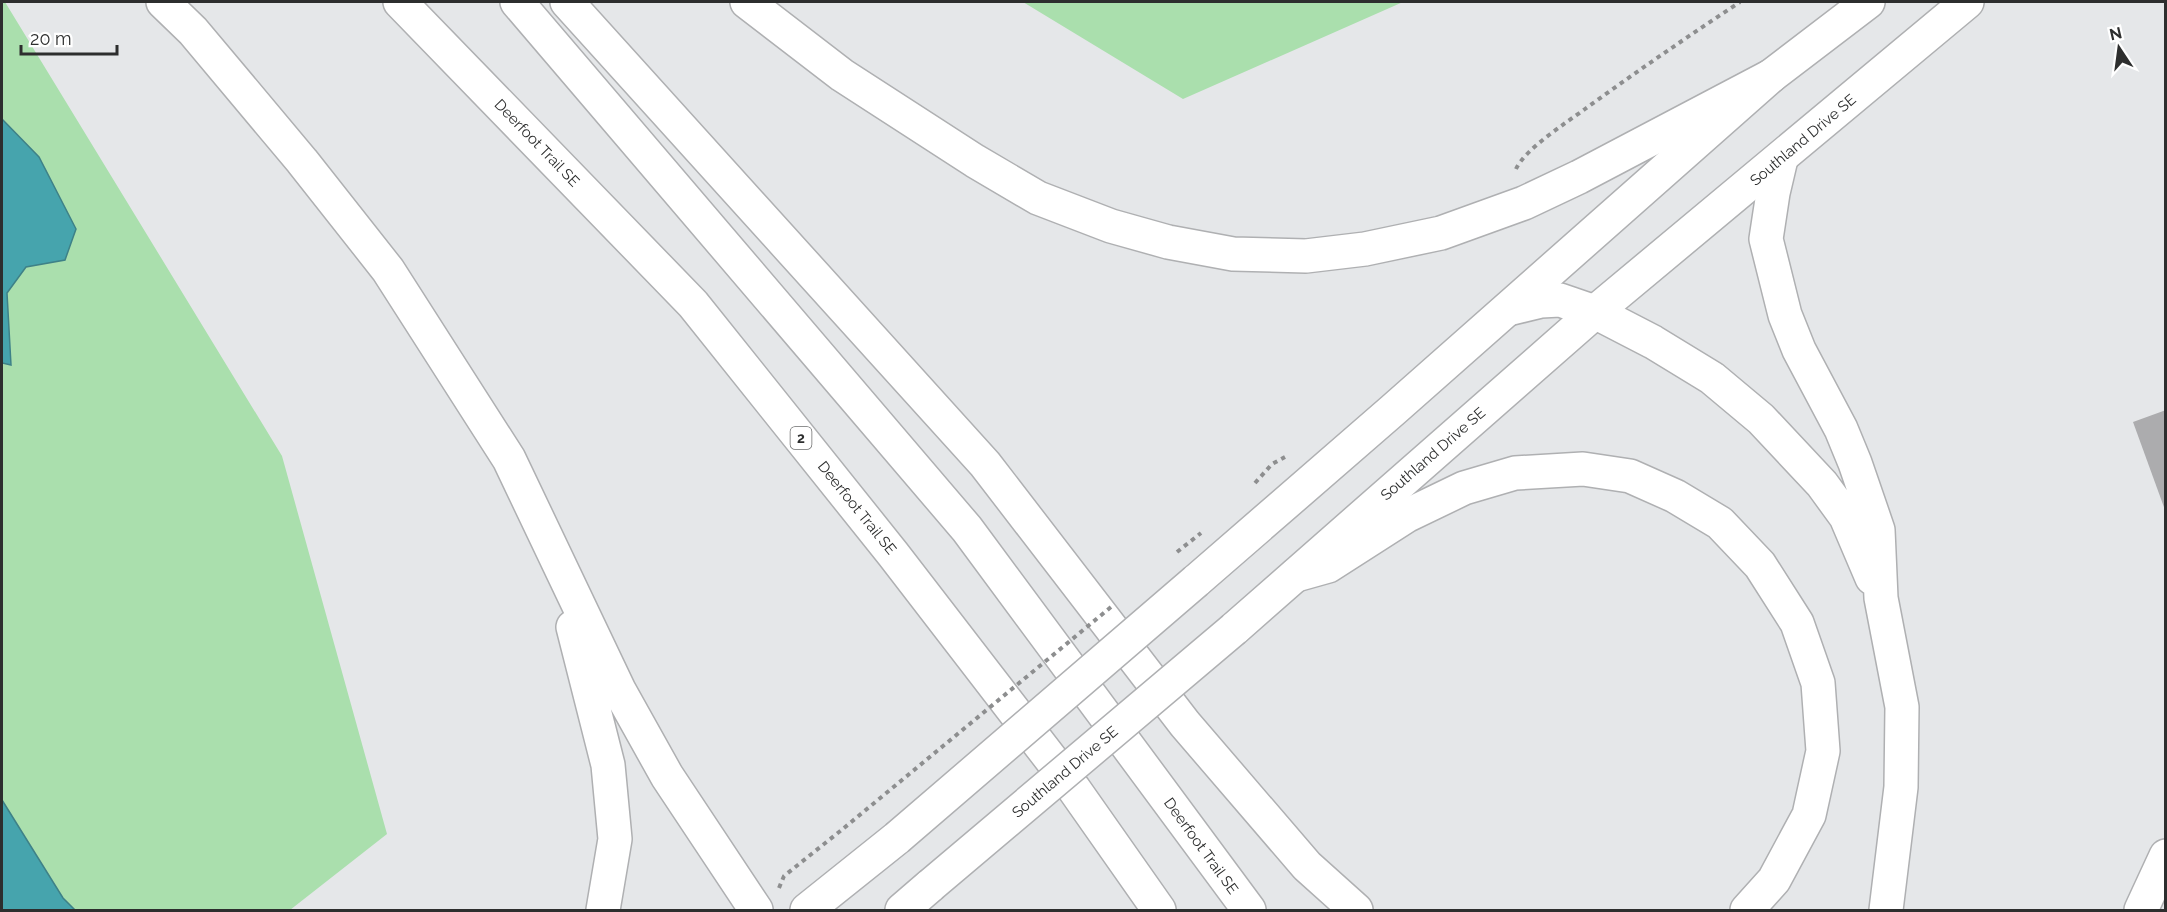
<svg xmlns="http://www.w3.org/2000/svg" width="2167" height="912" font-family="Raleway,sans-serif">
<rect width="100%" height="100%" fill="#e5e7e9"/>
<path fill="#aadfad" d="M2,2H5L282,456L387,834L290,910H75L63,898L2,800V363L11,364L7,293L26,267L65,260L39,157L2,119Z
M1023,2H1403L1183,99Z"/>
<path fill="#46a4ad" stroke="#3e8187" stroke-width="1.5" d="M2,119L39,157L76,229L65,260L26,267L7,293L11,365L2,363Z
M2,800L63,898L75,910H2Z"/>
<path fill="#acacae" d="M2166,410V510H2165L2133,422Z"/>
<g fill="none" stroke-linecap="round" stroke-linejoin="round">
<defs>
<path id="street" d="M2141,910L2166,856"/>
<path id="secondary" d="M1196,581L1393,410L1771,76L1868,2
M1234,629L1595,312L1967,2
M807,910L897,838
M902,910L931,885"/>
<path id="highway" d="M163,2L193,31L302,161L388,270L509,459L619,690L667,776L756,910
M400,2L693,304L893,554L1074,789L1159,910
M517,2L967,529L1249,910
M567,2L985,464L1185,724L1307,866L1356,910
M747,2L842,75L975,161L1038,198L1111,226L1168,242L1233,254L1306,256L1365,249L1441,233L1524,203L1579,177L1771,76
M1781,159L1773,193L1766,239L1785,315L1799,350L1841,429L1855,463L1878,530L1881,598L1902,707L1901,787L1886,910
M1508,309L1541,301L1560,300L1595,312L1653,342L1712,378L1761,419L1822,484L1846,517L1872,578
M1296,575L1328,566L1406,516L1464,488L1515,473L1583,469L1630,476L1675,496L1720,523L1760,565L1797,623L1818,683L1823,751L1809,815L1774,880L1747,910
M573,627L608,765L615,839L603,910"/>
</defs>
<use href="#street" stroke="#afb0b2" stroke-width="36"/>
<use href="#secondary" stroke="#afb0b2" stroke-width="36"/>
<use href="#highway" stroke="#afb0b2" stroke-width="36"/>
<path stroke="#8d8e8f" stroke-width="4" stroke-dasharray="4.5 4.5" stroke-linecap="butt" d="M1516,169C1525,149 1566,123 1585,109C1636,72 1687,37 1740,2
M1255,483L1272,464L1285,457
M779,888L784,876L844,828"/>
<use href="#street" stroke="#fff" stroke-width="33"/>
<use href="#secondary" stroke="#fff" stroke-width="33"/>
<use href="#highway" stroke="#fff" stroke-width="33"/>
<defs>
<path id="secondary-bridge" d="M897,838L1196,581
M931,885L1234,629"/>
</defs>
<use href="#secondary-bridge" stroke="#afb0b2" stroke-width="36" stroke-linecap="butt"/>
<path stroke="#8d8e8f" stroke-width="4" stroke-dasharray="4.5 4.5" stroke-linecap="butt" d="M1177,552L1201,533
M844,828L1111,607"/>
<use href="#secondary-bridge" stroke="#fff" stroke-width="33"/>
</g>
<g text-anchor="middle" stroke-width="6" stroke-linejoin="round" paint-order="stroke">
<rect fill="#fff" stroke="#6c6d6d" stroke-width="1.5" x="790.5" y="427" width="21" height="22" rx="4.5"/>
<g font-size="14" font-weight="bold" fill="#2d2e2e">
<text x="801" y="443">2</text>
</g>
<g font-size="15" fill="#2d2e2e" stroke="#fff">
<text transform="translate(1803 140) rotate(-40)" y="5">Southland Drive SE</text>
<text transform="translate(537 143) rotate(46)" y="5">Deerfoot Trail SE</text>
<text transform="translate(1433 454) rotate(-41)" y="5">Southland Drive SE</text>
<text transform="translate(857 508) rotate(51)" y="5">Deerfoot Trail SE</text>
<text transform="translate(1065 772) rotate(-40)" y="5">Southland Drive SE</text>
<text transform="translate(1201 846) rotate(54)" y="5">Deerfoot Trail SE</text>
</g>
</g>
<rect width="2167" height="912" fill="none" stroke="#2d2e2e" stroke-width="6"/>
<g transform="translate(2119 48) rotate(347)" stroke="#ffffff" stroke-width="4.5" paint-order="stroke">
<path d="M0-4.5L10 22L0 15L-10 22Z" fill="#2d2e2e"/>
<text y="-9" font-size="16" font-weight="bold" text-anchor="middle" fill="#2d2e2e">N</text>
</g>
<path d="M21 45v9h96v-9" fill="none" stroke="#2d2e2e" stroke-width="3"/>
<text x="30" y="45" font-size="18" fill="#2d2e2e" stroke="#ffffff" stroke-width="4.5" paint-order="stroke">20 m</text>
</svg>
